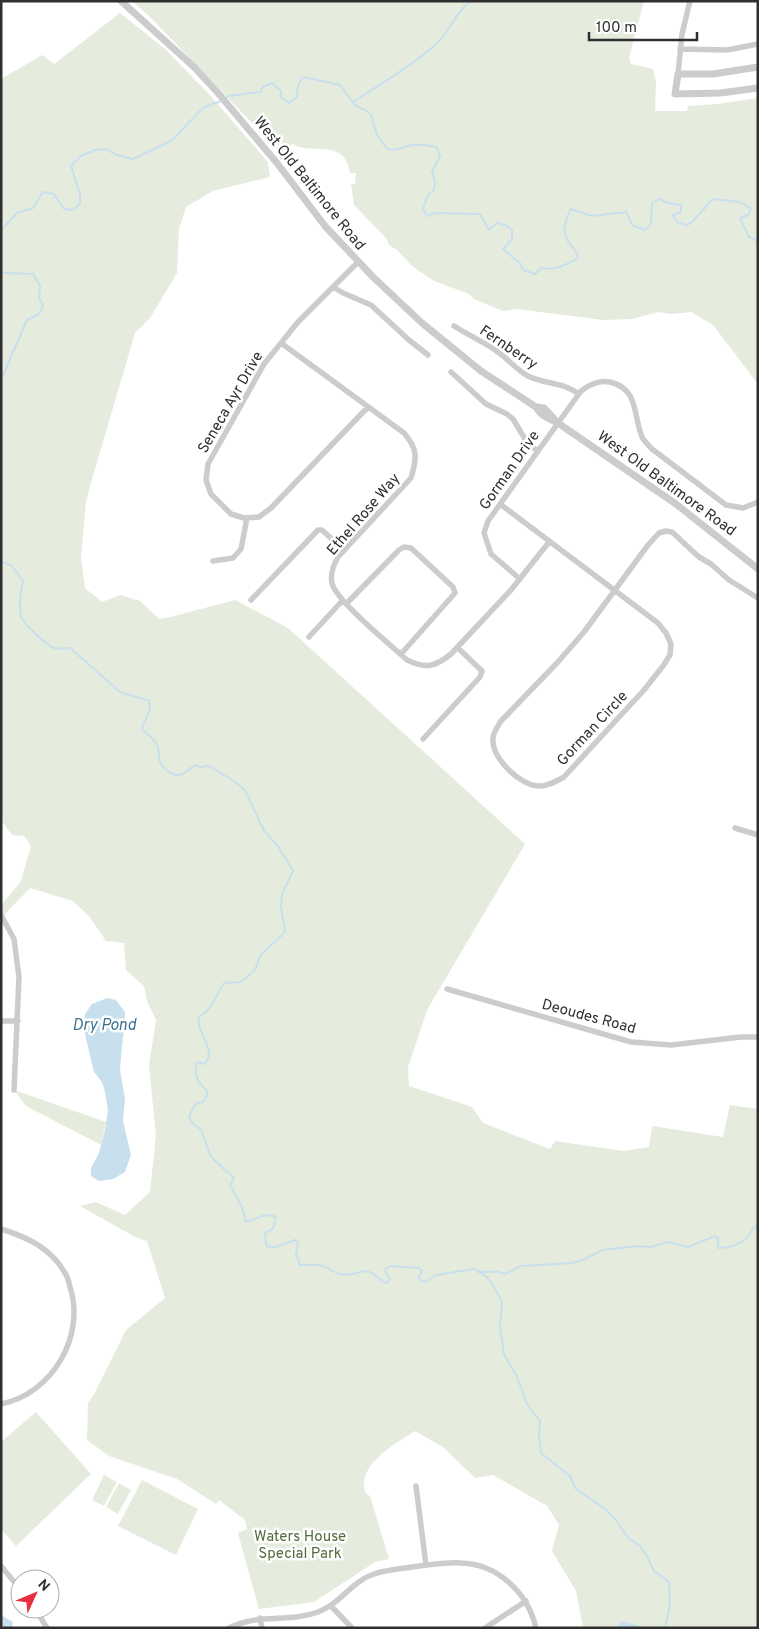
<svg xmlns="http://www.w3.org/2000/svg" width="759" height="1629" font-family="Overpass,sans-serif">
<rect width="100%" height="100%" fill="#fff"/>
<path fill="#e5ecdd" d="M132,1H644L629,58L631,64L653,69L656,82L655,111H687L688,106L718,104L758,98V384L713,325L691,312L671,314L658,312L631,319L603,320L517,309L503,311L474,299L469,294L434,281L412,266L397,250L389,245L386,238L354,205L351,184H355L356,173H350C345,137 312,156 293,144L281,149L278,145L276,148L150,17Z
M120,13L165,49L207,92L268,162L270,177L213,191L186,207L179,229L177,273L150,318L135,333L90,486L86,502L81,557L85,588L102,602L120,595L140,601L159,619L167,618L235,600L288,628L525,844L427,1010L408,1067L409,1086L472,1107L483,1123L550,1149L555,1141L624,1151L649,1147L652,1126L723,1137L730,1105L758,1109V1628H583L576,1591L552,1551L559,1525L547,1506L493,1475L475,1478L443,1447L415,1431C398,1442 367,1459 364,1481C363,1485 365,1489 365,1493L370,1496L389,1559L375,1562L314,1602L259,1609L238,1533L247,1529L245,1520L219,1500L216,1504L177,1479L109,1456L87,1440L88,1403L94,1394L126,1330L165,1298L147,1241L135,1237L80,1206L96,1202L125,1215L150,1192L156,1135L149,1065L156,1020L147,1001L144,986L126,970L124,943L106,941L89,916L73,901L30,888L2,917L1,916V905L21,881L31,846L24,836L12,835L1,820V79L42,55L54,64Z
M14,1090L106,1122L101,1145L26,1106Z
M36,1412L91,1474L16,1546L1,1529V1442Z
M104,1475L117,1482L104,1506L92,1500Z
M142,1480L198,1509L176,1555L118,1526Z
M119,1483L131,1490L118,1514L106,1507Z"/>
<path fill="#c8dfed" d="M107,998L116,1000L125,1012L124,1030L122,1045L120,1070L125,1099L123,1121L131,1155L125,1172L113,1179L99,1181L91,1176V1168L99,1153L105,1130L108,1110L105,1092L102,1082L94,1072L84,1030L85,1014L92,1004Z
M1,1615L13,1622L12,1628H1Z
M622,1621L647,1628H617Z"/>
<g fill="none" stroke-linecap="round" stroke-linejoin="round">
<path stroke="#c8dfed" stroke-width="2" d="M225,99L229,96L260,92L263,87L272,83L281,91V97L289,103L297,97L298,85L303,77L340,85L356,106L365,110L371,115L377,135L387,149C401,151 400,147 412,145C420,144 429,146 437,147L440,156L432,172L435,182L434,190L428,195L423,209L427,216L435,213L480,214L489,230L497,223L505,225L512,230V239L503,249L520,263L523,270L535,274L541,268C555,271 566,265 578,258C577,249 572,248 568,241C561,230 566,219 571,209L592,216L626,212L633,226L645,230L651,224L652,203L659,199L668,203L681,205V212L673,215L677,222L686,225L691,223L713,199L739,202L751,208L748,215L740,218L749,237L758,241
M353,102C382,83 412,66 437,43C450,31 456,11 471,1
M1,230L17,213L33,208L43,192L54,194L64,209L73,210L80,204V194L71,166L81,156L95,150L106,149L117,155L133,159L171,141L203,108L221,101
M1,272L6,273L33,274L40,286L39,298L43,305L39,314L27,320L1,380
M1,562L11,565L23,581C21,591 18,604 21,616C22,622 47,646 54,648C58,649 65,648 70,648L120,692L149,701C152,713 145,717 142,729C147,734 153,738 156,743C160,749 158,756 160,762C162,766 165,769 168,771C178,780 186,772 195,765L200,767L209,766L234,781L245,790L264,831L278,846L293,871L282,895L281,906L285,932L260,956L255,970L241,982L224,983C215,997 214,1008 199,1017C196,1030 211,1043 209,1057C208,1059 206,1061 205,1064L197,1062C193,1075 198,1083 207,1091V1095L203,1102L197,1103L192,1110L189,1117L192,1123L201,1130L211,1157L234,1178L230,1185L242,1207L246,1222C256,1219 266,1212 276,1217L273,1229L265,1233L266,1245L272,1248L295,1240L298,1243L296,1255L299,1261V1265C306,1265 315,1264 322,1266C328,1267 334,1273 340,1274C361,1278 363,1261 383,1282L387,1283L390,1279L386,1273L385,1269L390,1266L419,1268L422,1271L418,1278L425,1282L436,1275L474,1269L487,1277L496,1290L502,1303L500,1327L504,1354L517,1377L528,1406L540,1421L539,1435L541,1453L570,1476L576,1489L604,1508L616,1520L628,1538L640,1546L647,1556L654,1571L669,1582L670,1605L665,1628
M478,1271C487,1274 493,1269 505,1274L521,1266L573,1263L587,1258L602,1250L638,1246L651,1247L668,1242L688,1247L715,1236L718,1238V1248C727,1248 738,1245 745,1239C750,1235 752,1228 758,1224"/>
<path stroke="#ccc" stroke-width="5.5" d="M680,49L727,50L758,44
M678,74L682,34L690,1
M358,262L298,322L264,364L208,464L206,480L211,494L231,514L244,518L259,517L271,508L368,407
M333,287L343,293L371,305L409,340L428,355
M454,326C468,335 484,342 498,352C508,359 518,371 528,376C546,385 561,381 579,394
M281,343L404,433C418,449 417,458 411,478L338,557C334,564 330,574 332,583C335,600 392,646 407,660C426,669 435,667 451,654L511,590L549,542
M451,372L486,404L507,414L513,419L525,439L531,446L538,451
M500,504L658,623L666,633L671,644L670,655L663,666L644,690L564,777C556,781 547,787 538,786C520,785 491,758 493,738C493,733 498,726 501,721L557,663L584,632L648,545L659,533L666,531L672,532L699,557L711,564L729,580L758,598
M213,561L233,558L241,549L247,518
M520,579L491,554L484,533L488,521L581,391C590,384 599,380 610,382C639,389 633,415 642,437C644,441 648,445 652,449L726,505L743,508L758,502
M251,600L318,530H322L344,550
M346,604L399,550L404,547L411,548L453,587L455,593L401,654
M309,637L342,601
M423,739L480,677L482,671L458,648
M735,828L758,835
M1,915L14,939L19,977L14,1090
M447,989L631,1042L671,1045L741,1037H758
M1,1021H18
M1,1229C27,1237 51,1248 65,1273C68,1277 69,1283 70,1287C86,1336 52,1394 1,1404
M416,1486L426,1565
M1,1566L20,1589
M331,1606L352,1628
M35,1609L47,1628
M260,1618L262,1628
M229,1628C258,1613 289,1623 318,1612C340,1604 352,1581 374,1574C386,1570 400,1569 412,1567C428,1565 445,1562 461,1563C498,1564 528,1593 536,1628
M485,1628L526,1601"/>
<path stroke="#ccc" stroke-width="7" d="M121,1L194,67L218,93L277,163L325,226L373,277L422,323L481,371L536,407L544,408L558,423
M758,67L713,74H678L675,94L720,93L758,88
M536,407C541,416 549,419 558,423L676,504L758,569"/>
</g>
<g text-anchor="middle" stroke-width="5" stroke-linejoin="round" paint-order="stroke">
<g font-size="15" fill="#2f2f2f" stroke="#fff">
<text transform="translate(310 183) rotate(51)" y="5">West Old Baltimore Road</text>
<text transform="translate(509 347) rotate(34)" y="5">Fernberry</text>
<text transform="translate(230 402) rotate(-60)" y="5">Seneca Ayr Drive</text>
<text transform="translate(509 470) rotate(-55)" y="5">Gorman Drive</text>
<text transform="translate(667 483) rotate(36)" y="5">West Old Baltimore Road</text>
<text transform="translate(363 514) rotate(-49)" y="5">Ethel Rose Way</text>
<text transform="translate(592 728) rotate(-47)" y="5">Gorman Circle</text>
<text transform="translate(589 1016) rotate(15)" y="5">Deoudes Road</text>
</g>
<g font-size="15" fill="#536c3b" stroke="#fff">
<text x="300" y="1541">Waters House<tspan x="300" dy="17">Special Park</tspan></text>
</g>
<g font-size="16" font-style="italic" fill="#3b7293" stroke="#fff">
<text x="104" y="1030">Dry Pond</text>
</g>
</g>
<rect width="759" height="1629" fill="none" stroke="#2f2f2f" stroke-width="5"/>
<g transform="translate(35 1594) rotate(46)"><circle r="24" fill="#ffffff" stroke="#acacac"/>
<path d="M0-4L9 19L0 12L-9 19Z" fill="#e82f40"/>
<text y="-8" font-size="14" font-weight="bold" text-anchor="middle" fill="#2f2f2f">N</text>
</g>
<path d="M589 32v8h108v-8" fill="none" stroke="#2f2f2f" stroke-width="2.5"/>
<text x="596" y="32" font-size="15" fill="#2f2f2f" stroke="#ffffff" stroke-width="4" paint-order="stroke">100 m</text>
</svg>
